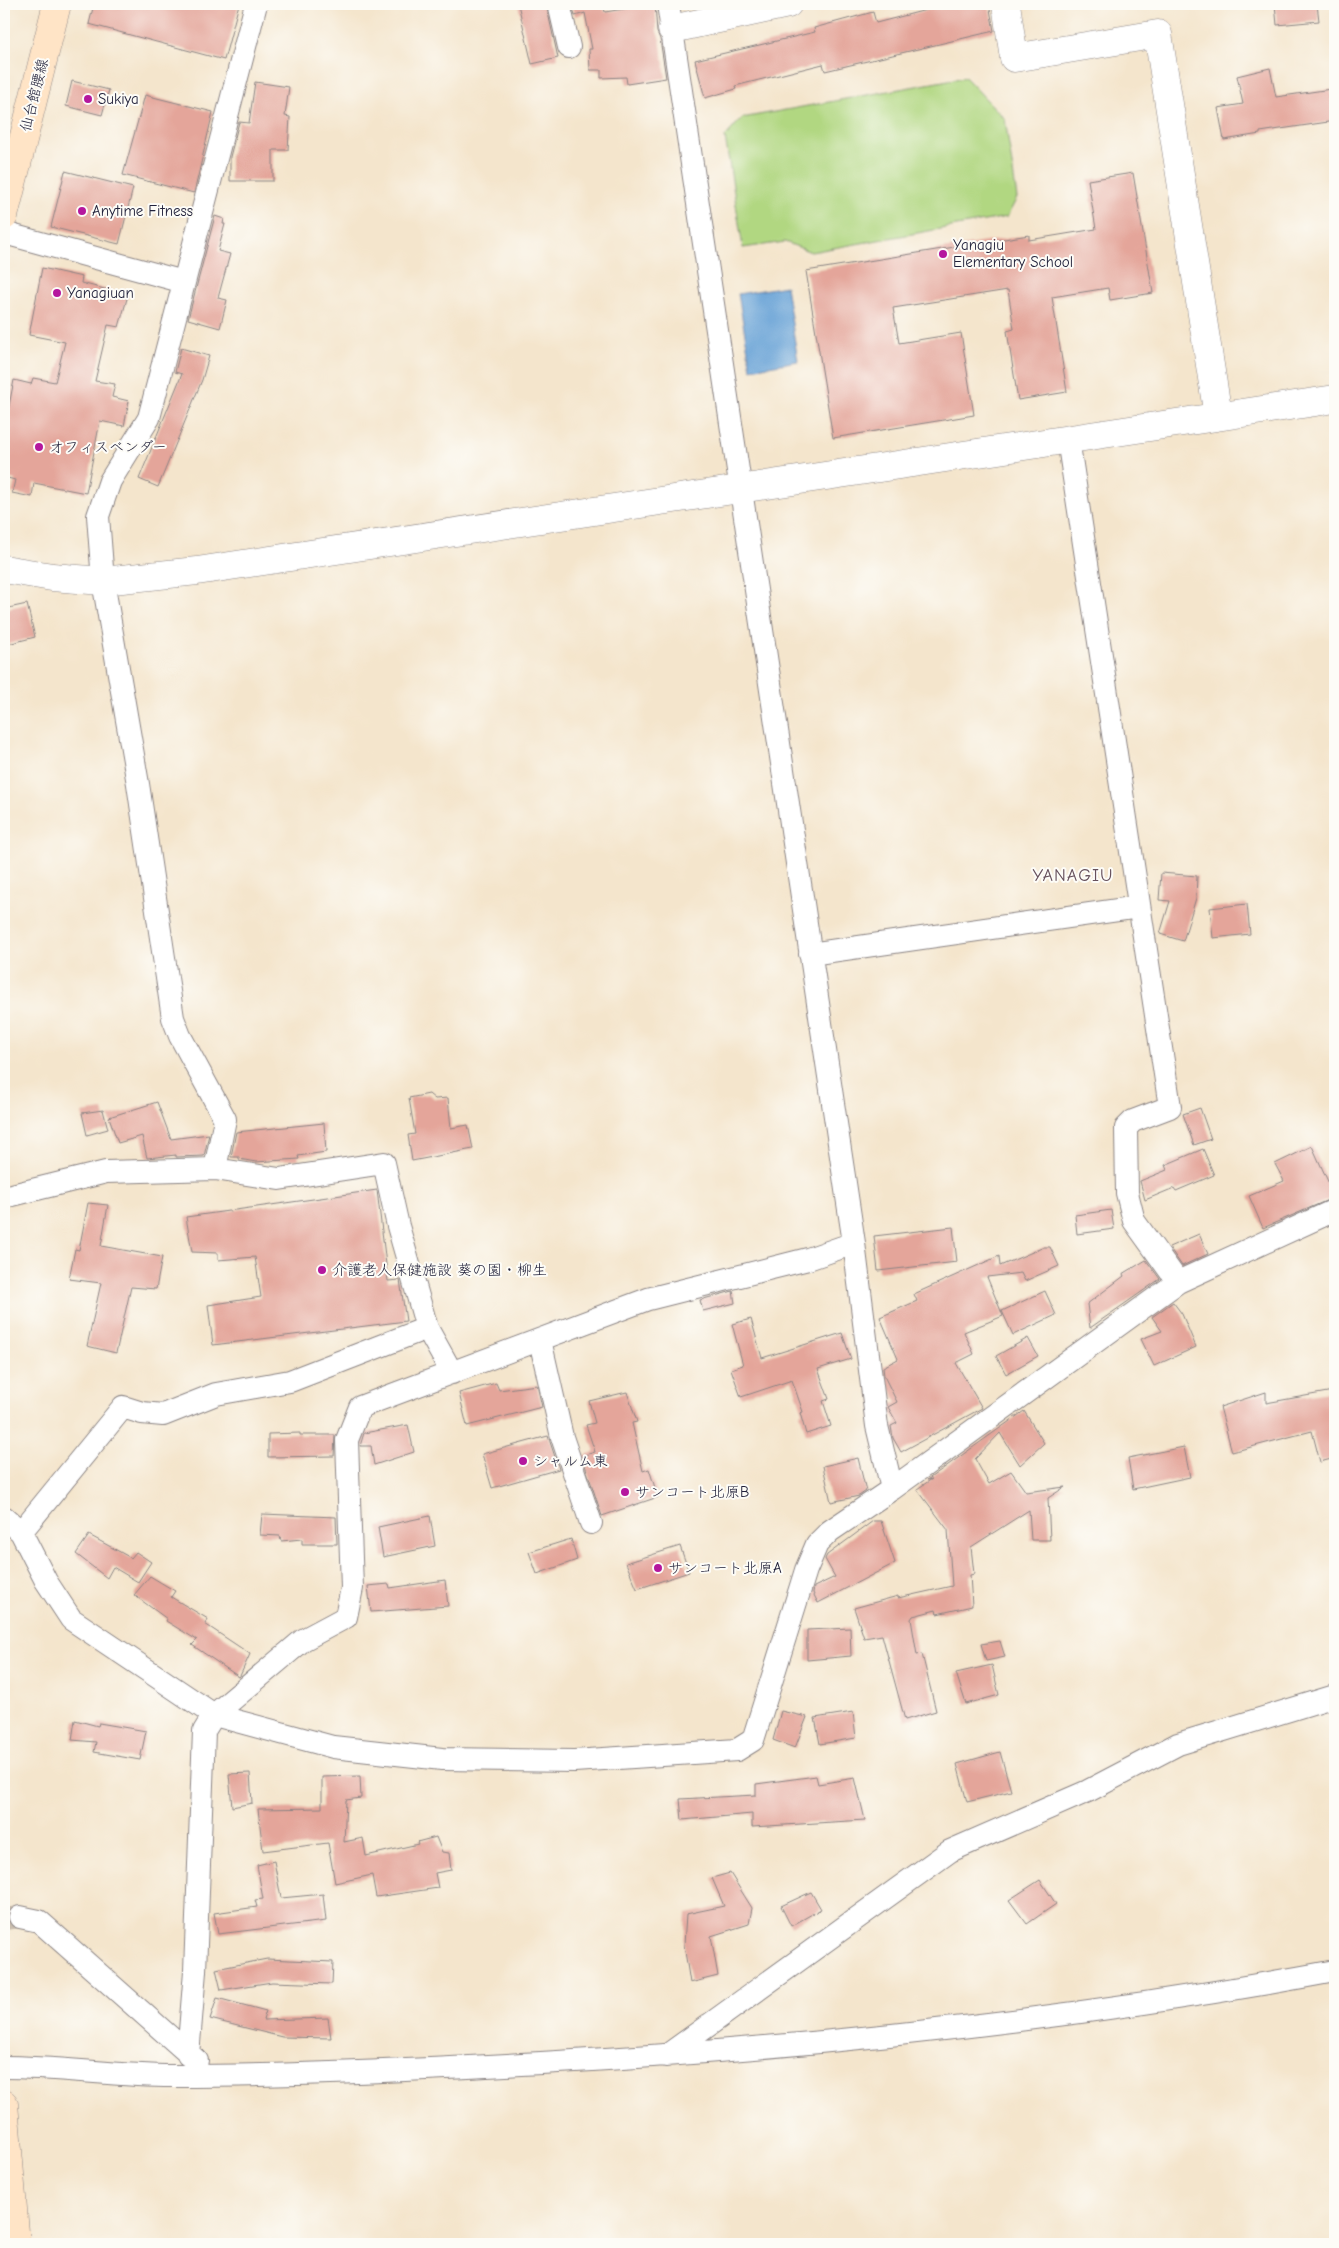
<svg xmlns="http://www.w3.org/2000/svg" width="1339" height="2248" font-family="'Comic Neue','Klee One',sans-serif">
<rect width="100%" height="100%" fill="#fdfcf7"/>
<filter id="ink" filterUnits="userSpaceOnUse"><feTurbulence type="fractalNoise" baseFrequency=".02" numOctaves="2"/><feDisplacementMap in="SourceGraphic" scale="10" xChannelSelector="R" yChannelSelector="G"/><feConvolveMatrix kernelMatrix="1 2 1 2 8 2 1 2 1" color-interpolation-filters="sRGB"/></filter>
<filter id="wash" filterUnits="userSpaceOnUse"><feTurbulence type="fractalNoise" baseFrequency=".0096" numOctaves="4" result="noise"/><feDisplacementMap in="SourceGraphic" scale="20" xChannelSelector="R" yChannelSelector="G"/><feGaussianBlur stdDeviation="1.12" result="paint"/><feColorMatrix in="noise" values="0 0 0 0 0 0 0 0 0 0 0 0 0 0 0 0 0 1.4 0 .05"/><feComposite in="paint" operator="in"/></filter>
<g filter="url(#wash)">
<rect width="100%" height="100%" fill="#f4e5cc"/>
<path fill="#b1d781" stroke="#6a7c5e" d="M965,77L1005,119L1017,198L1007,217L811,252L785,242L743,248L725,137L742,118Z"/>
<path fill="#66a1d6" stroke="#446288" d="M786,286L798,361L751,369L738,294Z"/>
<g id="blocks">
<path fill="#e4a59a" d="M94,4H239L224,60L89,24Z
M518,4H546L558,58L532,64Z
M572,4H603L605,12L655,4L657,32L660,39L666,78L627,84L626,77L601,78V70H590L589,49H592L585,13L575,16Z
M933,4H989L994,31L825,71L823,64L735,86L736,89L705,98L695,60L815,32L814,28L873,12L876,23L934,8Z
M1275,4H1317L1319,21L1277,25Z
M1270,68L1276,97L1331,89L1335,121L1260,132V134L1224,140L1218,108L1243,104L1237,76Z
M72,81L109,90L102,115L66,106Z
M255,82L289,87L285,116L290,117L288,150H273V181H230V157L239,122L249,123Z
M145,95L213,112L194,193L123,175Z
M65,171L133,188L119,244L51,227Z
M1133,173L1153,293L1110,300L1108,288L1052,297L1067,392L1018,400L1007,331L1014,329L1008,290L893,308L899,343L961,333L974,415L833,438L806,271L1029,235V240L1096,229L1088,180Z
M215,216L224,219L223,224H225L218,251L230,254L218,298L227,300L220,328L188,319Z
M42,268L82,277L81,283L128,295L119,327L108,325L95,381L115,384L112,397L129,401L124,426L100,421L86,493L34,483L32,497L12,493L15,480L4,477V410L8,411L14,380L31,384L33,378L55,382L65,342L29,335Z
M181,348L209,356L202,380L158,487L139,479L182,374L175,372Z
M27,604L35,637L4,645V609Z
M1161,873L1197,876L1196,898L1183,941L1160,934L1170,901L1159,900Z
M1247,904L1250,934L1213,938L1210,908Z
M429,1094L435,1099L448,1098L451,1128L468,1125L473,1149L412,1161L408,1135L415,1134L409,1098Z
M157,1102L171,1139L209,1134L204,1156L176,1157V1155L147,1158L142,1136L118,1143L109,1117Z
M1200,1108L1211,1139L1194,1145L1183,1114Z
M103,1110L108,1129L87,1135L82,1113Z
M324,1123L326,1152L298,1156L299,1159L256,1162L239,1159V1157H231L236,1132Z
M1312,1146L1335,1197L1263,1228L1249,1196L1284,1181L1275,1164Z
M1203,1149L1214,1175L1176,1191L1174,1188L1145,1200L1140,1181L1167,1170L1165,1165Z
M377,1190L388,1281L400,1280L406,1321L213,1345L208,1305L261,1297L255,1257L218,1260V1253L192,1252L186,1217Z
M88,1203L108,1205L101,1246L162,1257L156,1289L131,1287L116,1353L87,1346L101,1283L69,1279L75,1249L79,1250Z
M1111,1210L1114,1229L1077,1234L1075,1215Z
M953,1227L957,1262L878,1271L874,1236Z
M1199,1234L1208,1254L1182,1266L1169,1247Z
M1044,1247H1050L1059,1266L1025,1281L1021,1273L987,1277L1003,1316L964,1332L974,1354L956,1363L982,1408L901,1452L893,1438L891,1426L897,1423L888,1407L897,1402L884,1376L883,1367L898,1359L880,1317L917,1301L914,1294L999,1256L1000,1266Z
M1146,1260L1160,1279L1090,1328L1087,1304L1124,1276L1123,1274Z
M733,1291L735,1303L703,1311L700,1300Z
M1045,1291L1056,1315L1013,1335L1002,1311Z
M1173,1302L1182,1314L1196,1347L1154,1366L1141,1339L1162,1331L1152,1317Z
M751,1319L762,1358L842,1333L851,1359L818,1369L829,1399L823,1401L831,1426L806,1434L800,1413L803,1412L792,1380L741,1397L731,1369L743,1365L732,1324Z
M1028,1338L1038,1356L1006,1374L996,1356Z
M496,1383L499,1390L537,1385L542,1407L467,1426L459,1393Z
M1333,1391L1335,1458L1320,1462L1312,1431L1232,1452L1220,1407L1266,1392V1403Z
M627,1392L637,1422L632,1423L643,1471L649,1469L658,1497L602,1516L582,1456L595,1452L586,1425L595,1423L589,1401Z
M1024,1411L1044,1443L1020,1465L1000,1433L975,1459L989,1484L1011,1471L1026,1492L1065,1487L1048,1498L1050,1540H1031L1029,1510L971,1547L974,1574L970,1575L972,1606L937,1614L936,1610L913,1616L911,1619L917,1655L922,1654L936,1711L905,1720L882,1635L864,1638L854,1608L898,1596V1598L952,1586L948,1530L917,1489L932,1479L927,1480Z
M408,1425L414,1452L374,1465L371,1446H360L364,1433Z
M300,1433V1435H335L334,1456L268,1457V1434Z
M548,1436L559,1469L492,1488L482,1454Z
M1184,1447L1190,1477L1133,1489L1128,1458Z
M858,1458L866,1491L859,1496L831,1502L823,1466Z
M262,1514L336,1517L337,1544H302V1539L281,1541L280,1536L260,1535Z
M430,1516L435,1546L383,1557L378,1527Z
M873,1521H881L895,1563L818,1603L813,1593L814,1587L835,1577L825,1559L827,1555Z
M89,1535L131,1558L136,1552L151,1562L138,1582L113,1567L107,1578L76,1554Z
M571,1539L577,1560L537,1574L529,1552Z
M680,1546L689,1572L637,1589L626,1563Z
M150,1576L175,1591L171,1597L208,1619L205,1624L250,1654L240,1676L239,1677L192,1645L197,1640L166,1621L167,1619L134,1595Z
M445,1580L448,1606L371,1612L368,1586L389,1584L390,1588Z
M850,1628L851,1656L807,1660V1630Z
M1000,1641L1005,1657L986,1661L981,1644Z
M992,1665L999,1695L966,1704L956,1673Z
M781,1711L807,1717L795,1748L773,1740Z
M853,1712L856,1738L820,1744L815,1718Z
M75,1720L98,1726L99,1723L146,1731L140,1760L94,1752L96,1742L72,1740Z
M1000,1752L1011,1791L967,1802L957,1764Z
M250,1773L252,1803L232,1807L229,1774Z
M360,1776L361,1798L346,1800L344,1842L363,1838L366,1856L418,1844L417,1842L436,1837L442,1852L449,1853L451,1870L435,1873L438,1888L376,1897L372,1875L335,1883L328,1843L263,1851L258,1809L322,1808V1777Z
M816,1776L818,1784L855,1778L865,1820L752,1827V1814L682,1820L680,1799L756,1795V1784Z
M274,1861L281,1898L323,1894L326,1921L218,1934L214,1913L257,1907L255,1900L263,1899L257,1865Z
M730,1873L752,1908L749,1924L711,1936L718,1976L690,1983L684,1945L686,1914L724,1906L712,1878Z
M1040,1880L1056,1904L1027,1924L1009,1900Z
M811,1892L821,1909L791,1926L781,1906Z
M267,1959L333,1962L332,1984L272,1982L221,1990L216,1969Z
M217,1998L266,2011L263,2020L328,2018L331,2038L282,2037L210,2019Z"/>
</g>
</g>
<g filter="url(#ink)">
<use href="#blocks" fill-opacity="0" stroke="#8b8484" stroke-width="1"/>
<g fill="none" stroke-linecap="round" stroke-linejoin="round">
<path stroke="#cabeaf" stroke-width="22" stroke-dasharray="22 11" stroke-linecap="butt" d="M4,1919L20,1917"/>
<defs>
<path id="minor" d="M256,4L149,418L110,481L98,516L103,581L138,784L173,1018L180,1036L225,1119L215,1169L279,1179L384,1163L398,1226L427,1328L452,1373
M559,4L569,47
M668,4L854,1243L877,1426L892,1489
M4,233L184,282
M1068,439L1170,1107L1133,1121L1126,1128L1127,1193L1134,1221L1178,1282
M810,954L1139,907
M4,1197L106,1172L215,1169
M540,1340L562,1437L591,1523
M4,1517L21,1532L46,1581L71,1619L214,1715L333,1747L442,1759L574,1761L737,1750L753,1740L806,1570L817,1544L830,1531L892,1489L1178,1282L1335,1210
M21,1532L123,1407L142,1413L163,1415L216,1394L290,1381L427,1328
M20,1917L39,1921L197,2061
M188,2055L195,1971L204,1731L214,1715L303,1640L346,1617L352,1588L347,1440L360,1407L648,1299L808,1259L854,1243
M666,2056L950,1851L1088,1791L1178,1744L1335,1696
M4,2067C60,2067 116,2076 172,2076C295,2076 418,2070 541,2063C807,2048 1073,2020 1335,1971"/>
<path id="tertiary" d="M1006,4L1014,58L1158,34L1218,416
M672,29L788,4
M4,569L52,577L103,581L197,571L1335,399"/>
<path id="secondary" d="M4,216L57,4
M4,2104L16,2244"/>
</defs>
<use href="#minor" stroke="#8b8484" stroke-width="24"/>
<use href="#tertiary" stroke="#8b8484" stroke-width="29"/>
<use href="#secondary" stroke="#8b8484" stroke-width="29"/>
<use href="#minor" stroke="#fff" stroke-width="22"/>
<use href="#tertiary" stroke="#fff" stroke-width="28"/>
<use href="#secondary" stroke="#ffe4c6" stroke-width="28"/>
</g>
</g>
<g fill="#b5179e" stroke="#fdfcf7" stroke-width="2">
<circle cx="88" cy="99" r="5"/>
<circle cx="82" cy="211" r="5"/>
<circle cx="943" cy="254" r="5"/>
<circle cx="57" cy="293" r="5"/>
<circle cx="39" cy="447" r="5"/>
<circle cx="322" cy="1270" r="5"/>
<circle cx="523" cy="1461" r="5"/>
<circle cx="625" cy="1492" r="5"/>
<circle cx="658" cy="1568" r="5"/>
</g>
<g text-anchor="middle" stroke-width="4" stroke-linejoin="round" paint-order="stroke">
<g font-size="15" fill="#22223b" stroke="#fdfcf7">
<text transform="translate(34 95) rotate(-76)" y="5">仙台館腰線</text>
</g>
<g font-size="15" fill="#22223b" stroke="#fdfcf7" text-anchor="start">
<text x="98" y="104">Sukiya</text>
<text x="92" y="216">Anytime Fitness</text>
<text x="953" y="250">Yanagiu<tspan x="953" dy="17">Elementary School</tspan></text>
<text x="67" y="298">Yanagiuan</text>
<text x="49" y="452">オフィスベンダー</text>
<text x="332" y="1275">介護老人保健施設 葵の園・柳生</text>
<text x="533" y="1466">シャルム東</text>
<text x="635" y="1497">サンコート北原B</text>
<text x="668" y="1573">サンコート北原A</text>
</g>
<g font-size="18" letter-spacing="1" fill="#66505c" stroke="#fdfcf7">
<text x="1073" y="881">YANAGIU</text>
</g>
</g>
<rect width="1339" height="2248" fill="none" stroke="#fdfcf7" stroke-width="20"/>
</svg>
